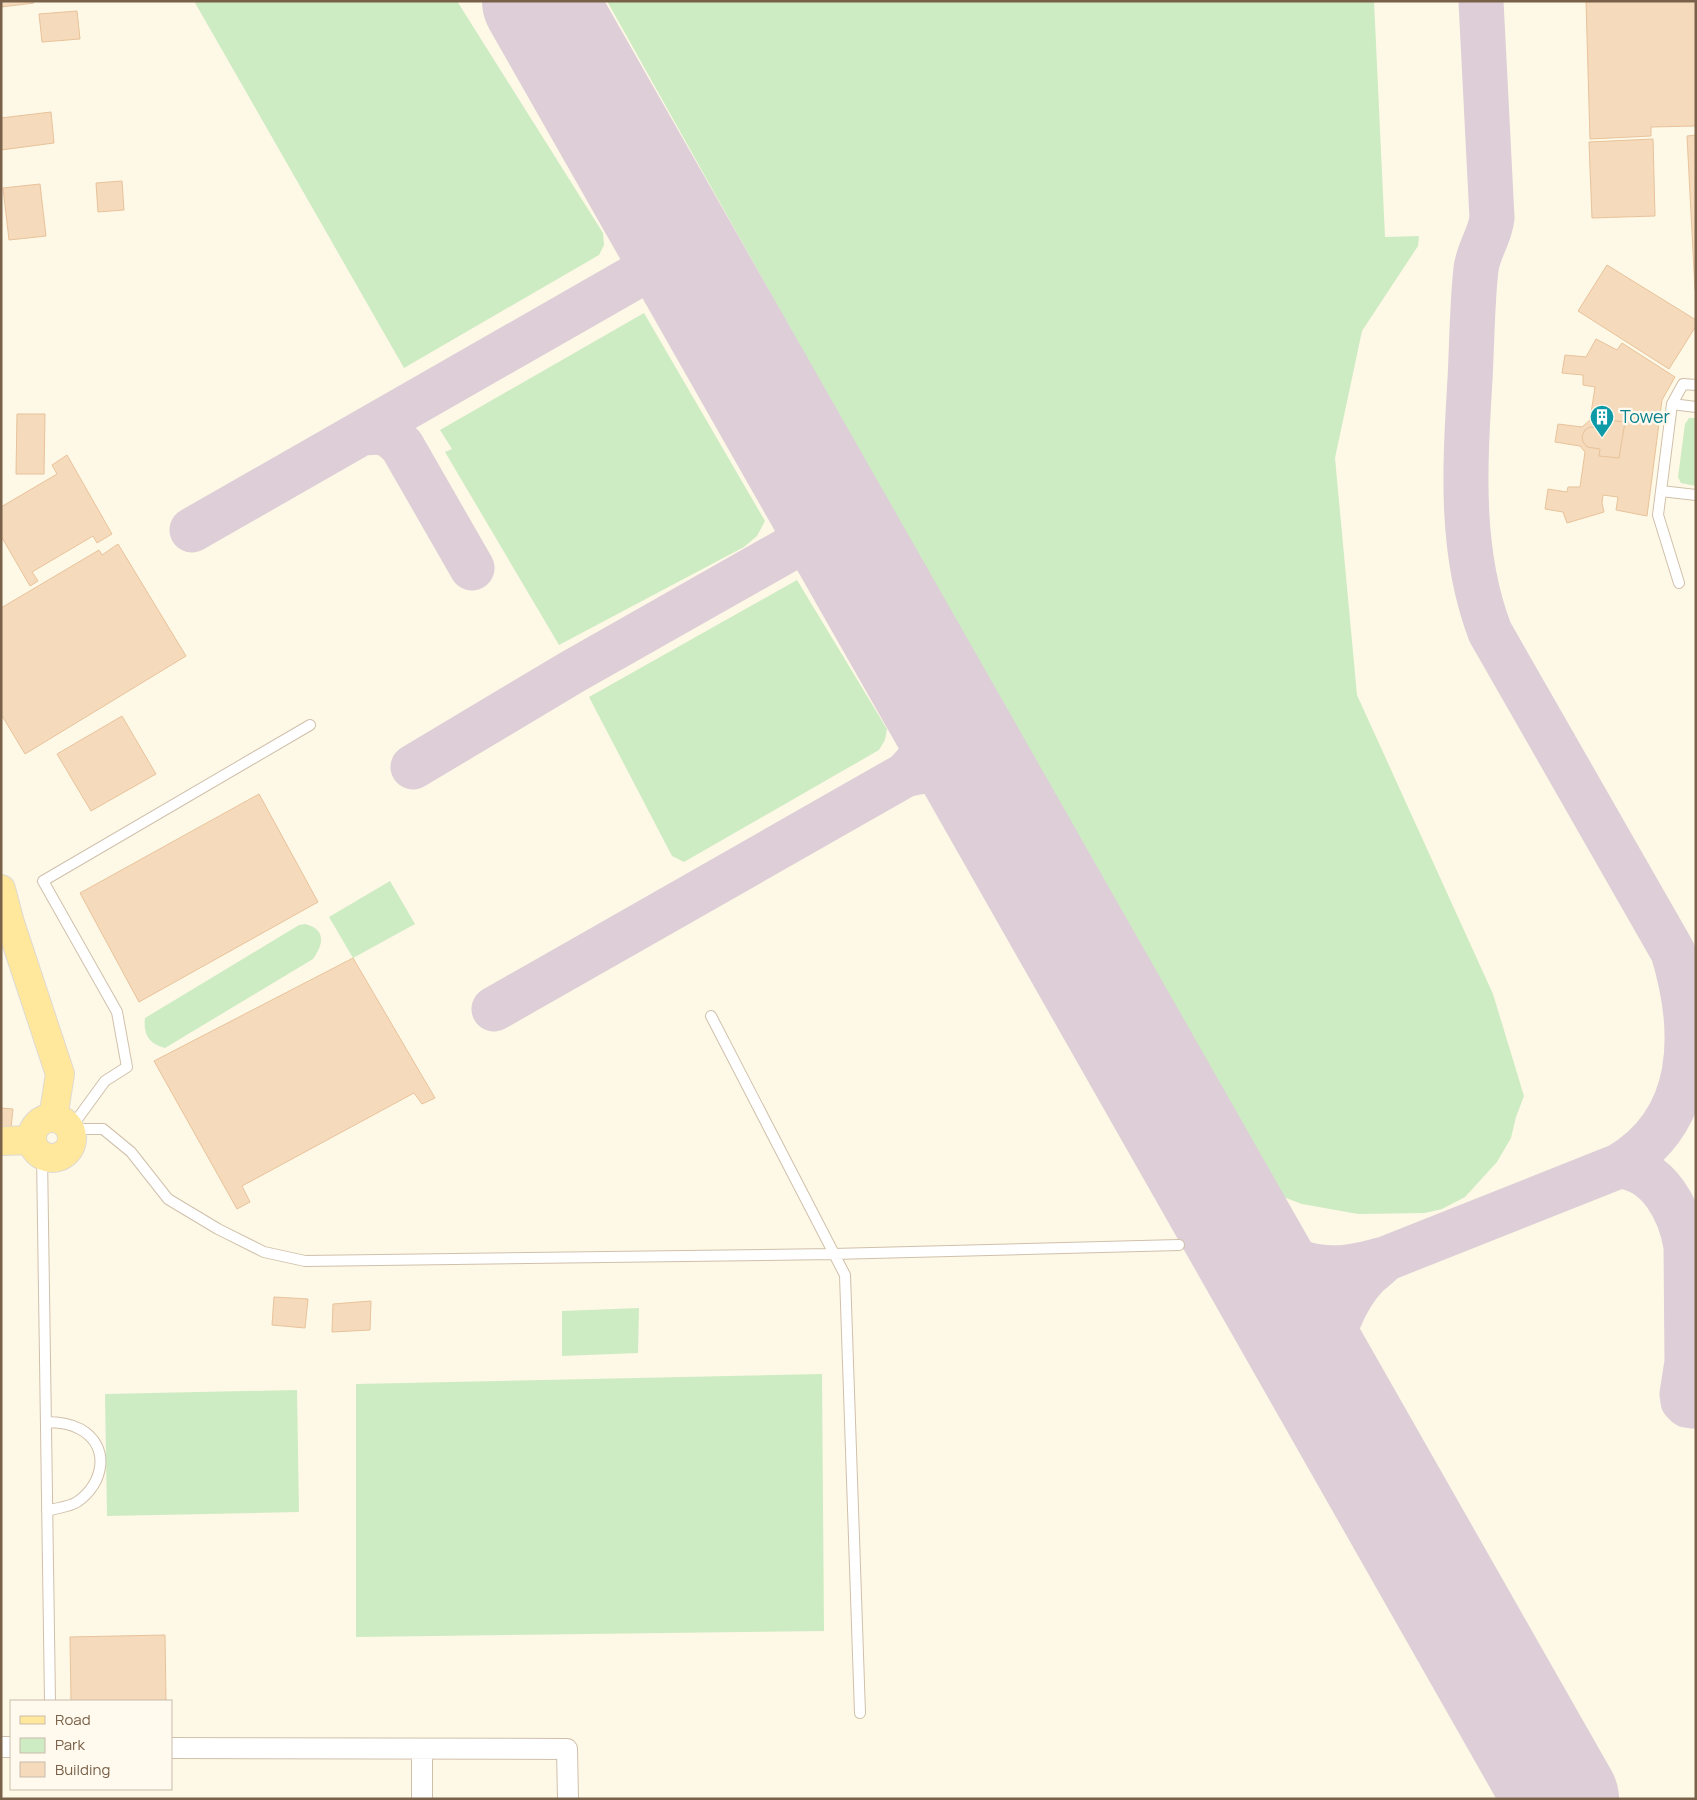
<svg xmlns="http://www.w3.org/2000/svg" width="1697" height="1800" font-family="Manrope,sans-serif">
<rect width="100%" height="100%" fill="#fef8e6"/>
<path fill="#ceecc3" d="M194,1H457L603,233L604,245L599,255L404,368Z
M607,1H1374L1385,237L1419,236L1418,246L1362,331L1335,458L1357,695L1493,994L1524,1096L1516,1117L1511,1138L1497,1162L1465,1197L1442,1209L1425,1213L1358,1214L1302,1204L1286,1198L1273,1191Z
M644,313L765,521L757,536L744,547L559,645L445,452L452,449L440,430Z
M1689,418H1696V486L1681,483L1678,477L1685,424Z
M797,580L887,729L885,740L879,750L684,862L672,856L589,697Z
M390,881L415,924L353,958L329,917Z
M305,924C326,929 324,944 313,959L165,1048C149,1044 143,1034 145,1018L299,925Z
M639,1308L638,1353L562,1356V1311Z
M822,1374L824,1631L356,1637V1384Z
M297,1390L299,1512L107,1516L105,1394Z"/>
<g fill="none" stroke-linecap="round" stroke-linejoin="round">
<path stroke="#ddced7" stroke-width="45" d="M363,433C383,431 388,432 402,446L472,568
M192,530L680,251
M413,767L572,672L835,523
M905,775C949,763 968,778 997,808
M494,1009L905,775C937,744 936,724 926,683
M1619,1166C1659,1169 1680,1211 1686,1246L1687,1362L1682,1394L1683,1401L1687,1405L1693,1406
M1222,1202C1231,1213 1240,1224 1250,1234C1274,1258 1313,1271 1347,1267C1359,1266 1372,1262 1385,1259
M1347,1422C1342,1406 1333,1388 1331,1371C1326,1340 1346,1297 1367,1275C1373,1270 1379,1265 1385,1259L1619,1166C1697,1120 1697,1032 1673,952L1490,632C1459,551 1465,465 1470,379C1472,343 1472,305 1476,269C1478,251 1490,236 1492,218L1481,1"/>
<path stroke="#ddced7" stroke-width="114" d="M539,1L1562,1799"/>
</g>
<path fill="#f5dabb" stroke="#e8c39b" d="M1,1H33L34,3L1,7Z
M1586,1H1696V126L1651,127V136L1590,139Z
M77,11L80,39L42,42L39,14Z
M51,112L54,143L1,150V118Z
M1696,135V290H1695L1687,136Z
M1653,139L1655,216L1592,218L1589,142Z
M122,181L124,210L98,212L96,183Z
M40,184L46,236L9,240L3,188Z
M1607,265L1696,320V326L1669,369L1578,311Z
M1596,339L1617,350L1622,343L1675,377L1662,400L1647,516L1616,510L1618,497L1603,495L1602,503L1604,512L1567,523L1563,512L1545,509L1548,489L1567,492L1568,487H1580L1585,452L1580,446L1555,442L1558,424L1582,427L1590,420L1595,387L1583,385V375L1562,373L1565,355L1586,357Z
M17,414H45L44,474H16Z
M1605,420L1625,422L1619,458L1599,456L1600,449L1587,447L1583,442L1582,436L1585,430L1590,427L1603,428Z
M67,455L112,534L97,543L93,536L32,572L38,581L30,586L1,536V507L57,474L52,465Z
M118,544L186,656L25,754L1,714V608L99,550L102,555Z
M122,716L156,774L91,811L57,754Z
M259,794L318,902L139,1002L80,893Z
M353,958L435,1098L422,1104L414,1093L242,1186L250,1202L237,1209L154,1061Z
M1,1108L13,1109L11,1128L1,1127Z
M274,1297L308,1299L305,1328L272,1325Z
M371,1301L370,1330L332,1332L333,1304Z
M165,1635L166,1701H71L70,1637Z"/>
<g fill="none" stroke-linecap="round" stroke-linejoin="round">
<defs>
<path id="lane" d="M1672,404L1696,407
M1661,491L1696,495
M1679,583L1658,515L1672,404L1683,384L1696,385
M310,725L43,881L117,1012L127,1067L105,1081L70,1129H103L131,1152L168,1199L218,1229L264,1252L305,1261L833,1254L1179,1245
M711,1016L845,1275L860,1713
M42,1155L50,1701
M46,1422C58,1422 69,1423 80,1429C111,1446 104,1484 77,1502C69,1507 56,1508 47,1511"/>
<path id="street" d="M1,1747H11
M171,1748L567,1749L568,1799
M422,1749V1799"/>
<path id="primary" d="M1,889L10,923L60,1074L53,1118
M32 1138a20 20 0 1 1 40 0a20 20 0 1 1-40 0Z
M1,1141L32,1140"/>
</defs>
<use href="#lane" stroke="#d0c0ab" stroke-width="12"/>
<use href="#street" stroke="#d0c0ab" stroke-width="22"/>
<use href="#primary" stroke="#dfd9d3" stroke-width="30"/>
<use href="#lane" stroke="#fff" stroke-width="10"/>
<use href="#street" stroke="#fff" stroke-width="20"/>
<use href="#primary" stroke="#ffe89b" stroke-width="28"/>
</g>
<defs>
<symbol id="building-pin" viewBox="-11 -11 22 30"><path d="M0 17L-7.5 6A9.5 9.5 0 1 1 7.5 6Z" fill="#0f9aa8" stroke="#fffaed"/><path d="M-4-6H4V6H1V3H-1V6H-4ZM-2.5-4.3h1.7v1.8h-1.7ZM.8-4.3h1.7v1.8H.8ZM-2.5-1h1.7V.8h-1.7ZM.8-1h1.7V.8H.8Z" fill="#fff"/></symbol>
</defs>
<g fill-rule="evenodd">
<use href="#building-pin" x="1588" y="403" width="28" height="38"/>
</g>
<g text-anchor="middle" stroke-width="4.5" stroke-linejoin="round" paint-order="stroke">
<g font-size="18" fill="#0d838f" stroke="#fffaed" text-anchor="start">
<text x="1620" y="423">Tower</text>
</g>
</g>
<rect width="1697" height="1800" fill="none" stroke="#796049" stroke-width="5"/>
<rect x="10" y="1700" width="162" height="90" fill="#fffaed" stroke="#c9bcab"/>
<rect x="20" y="1716" width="25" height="8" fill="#ffe89b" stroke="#c9bcab"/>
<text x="55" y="1725" font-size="15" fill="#796049">Road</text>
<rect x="20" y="1738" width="25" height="15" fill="#ceecc3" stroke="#c9bcab"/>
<text x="55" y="1750" font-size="15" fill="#796049">Park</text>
<rect x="20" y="1762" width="25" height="15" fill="#f5dabb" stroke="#c9bcab"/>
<text x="55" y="1775" font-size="15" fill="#796049">Building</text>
</svg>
